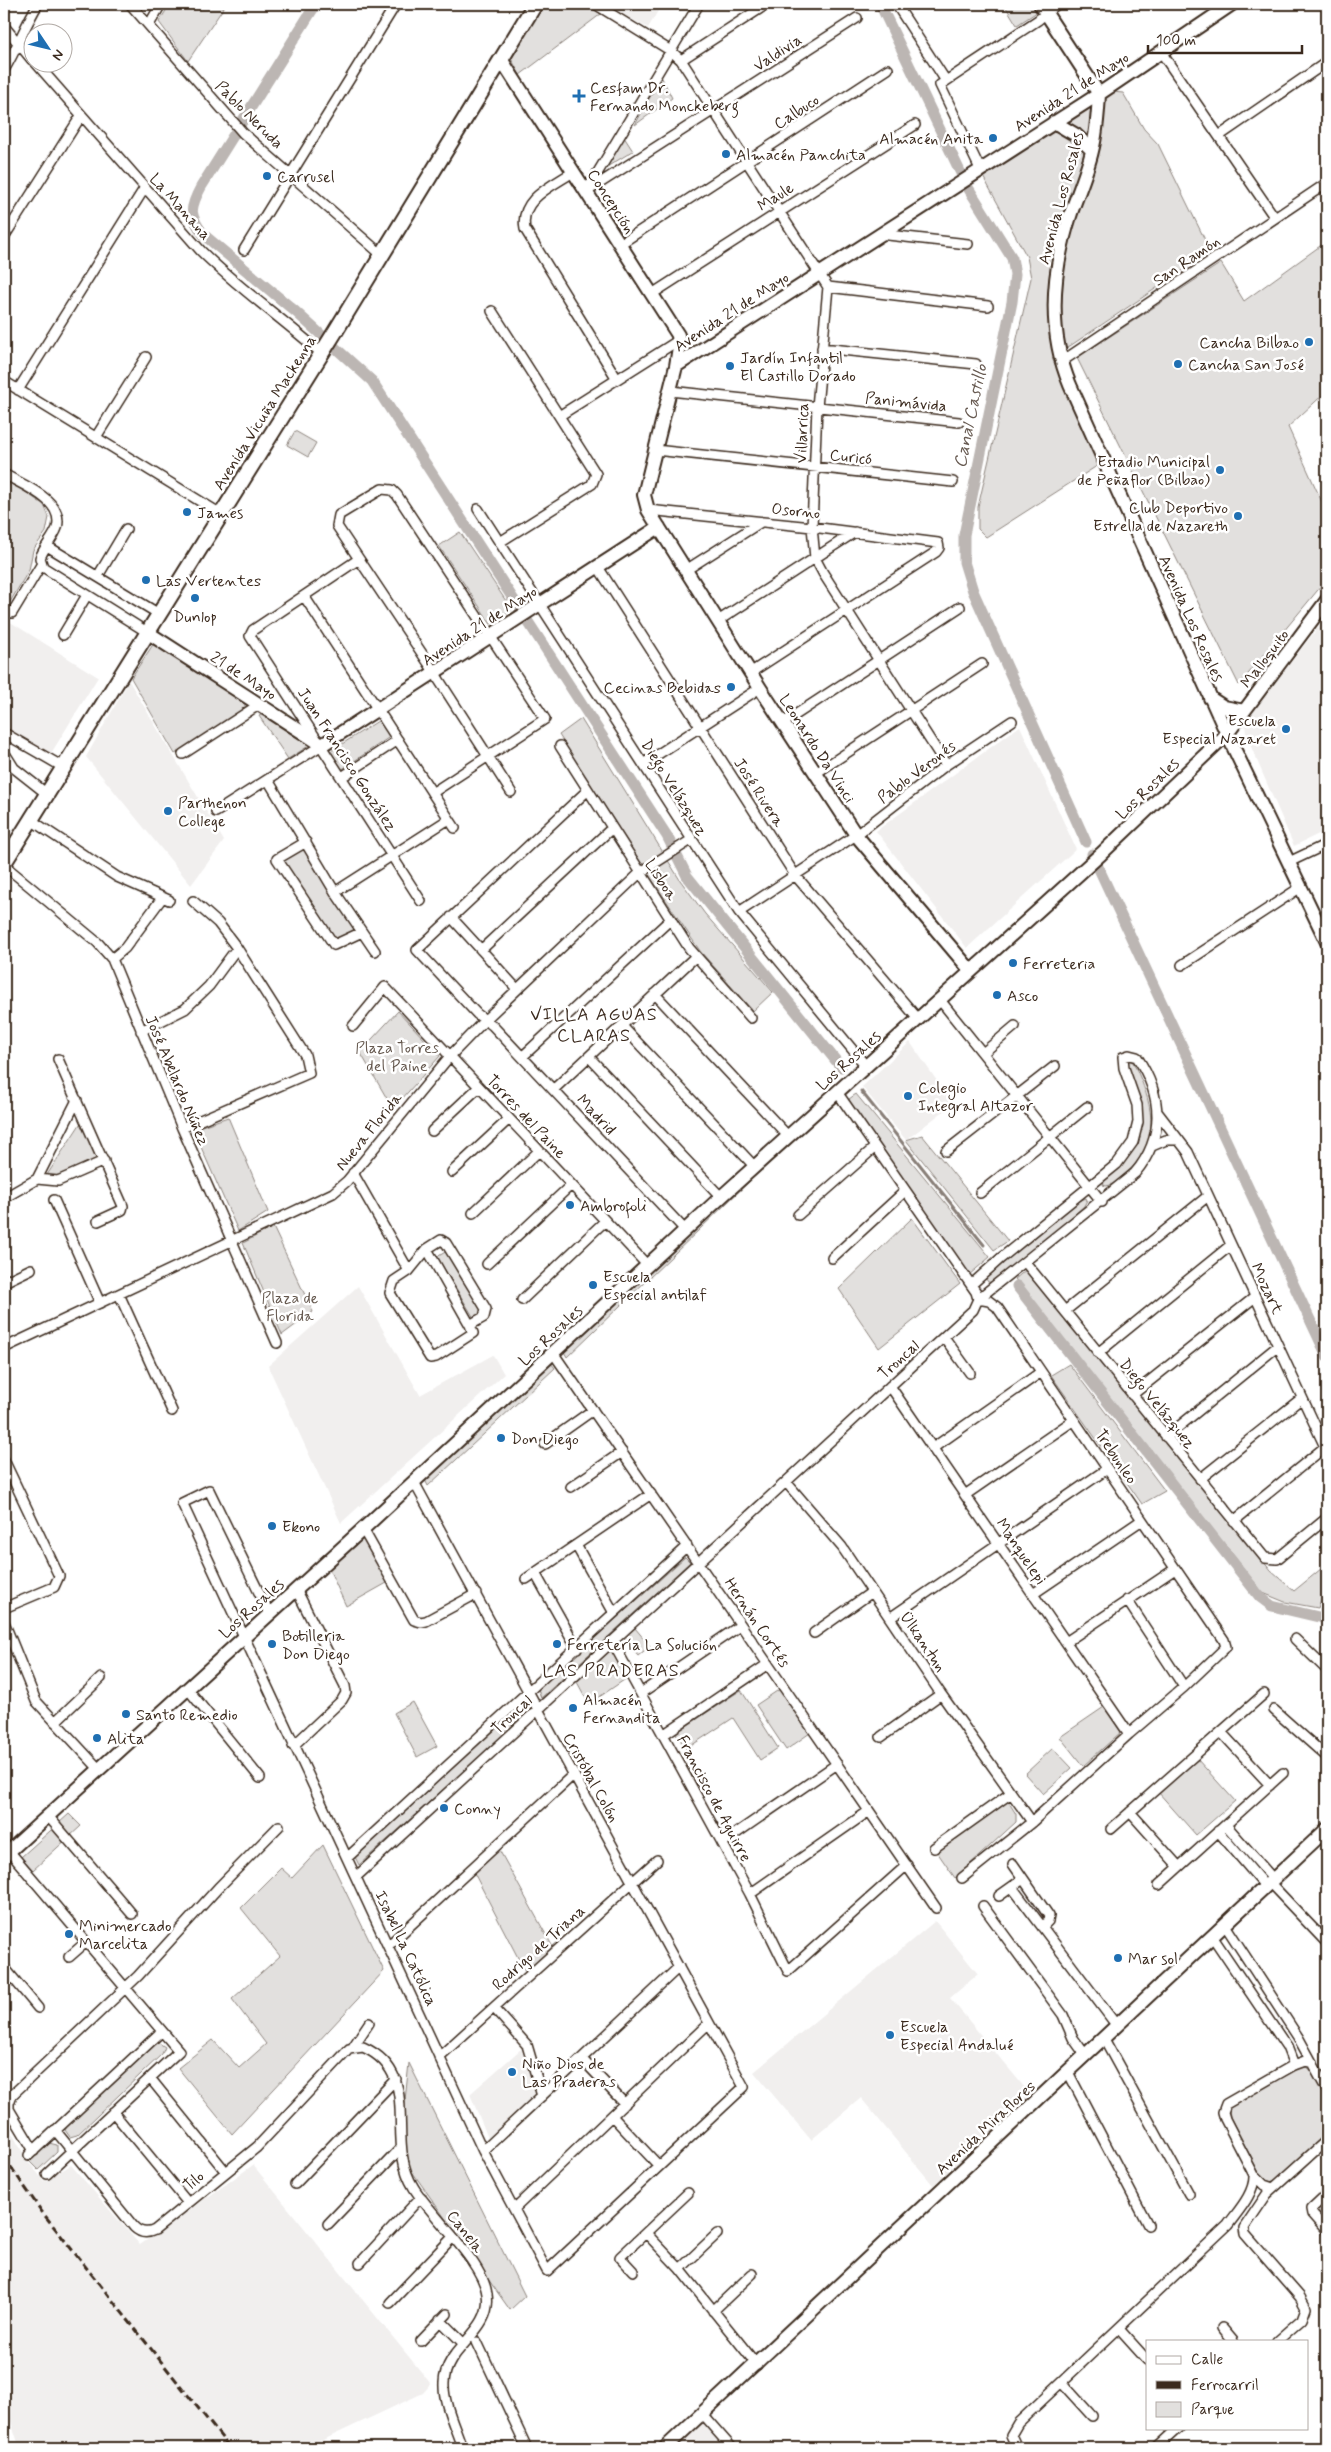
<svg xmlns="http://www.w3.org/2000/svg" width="1331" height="2452" font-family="Mynerve,sans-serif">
<rect width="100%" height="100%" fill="#fff"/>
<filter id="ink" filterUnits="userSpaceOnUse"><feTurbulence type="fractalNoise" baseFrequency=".02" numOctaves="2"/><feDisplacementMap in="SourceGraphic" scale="10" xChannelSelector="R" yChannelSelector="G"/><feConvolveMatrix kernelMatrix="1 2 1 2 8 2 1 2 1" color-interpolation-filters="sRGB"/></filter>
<g filter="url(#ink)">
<path fill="#f1efee" d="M605,4H662L648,28Z
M1327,616V830L1294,846L1246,735L1245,722Z
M4,618L98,677L50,755L4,726Z
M129,681L224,841L191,885L86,757Z
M1020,726L1076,849L967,948L876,831Z
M910,1042L953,1104L906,1140L862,1087Z
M358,1286L420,1395L493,1355L504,1374L341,1523L268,1366Z
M935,1921L978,1974L950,1998L1035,2100L933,2185L861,2098L811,2140L754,2072Z
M521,2049L536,2095L488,2138L470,2094Z
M4,2119L27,2160L44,2181L71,2165L140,2245L253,2165L431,2384L423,2393L306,2448H20L4,2402Z
M705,2422L728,2448H675Z"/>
<path fill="#e2e0de" stroke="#8e857e" d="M170,4H226L188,61L159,22Z
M536,4H585L601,14L520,75L507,51Z
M1004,4H1032L1037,12L1017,25Z
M661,76L672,98L635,125Z
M1113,92L1123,93L1144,129L1158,144L1207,244L1203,257L1052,358L1100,464L986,537L978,529V507L1031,278L1027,257L980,171Z
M624,137L633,151L605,168Z
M1327,241V391L1288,427L1327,513V579L1239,685L1077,358L1221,263L1244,301Z
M295,431L316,443L308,457L287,445Z
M11,482L44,505L49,517L46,532L33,550L29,570L4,612V494Z
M460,532L512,610L491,624L439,546Z
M154,643L245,704V710L175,754L131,678Z
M266,712L315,742L288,759L259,716Z
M381,719L391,736L341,770L328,753Z
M581,719L680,880L705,914L773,992L753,1011L700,951L647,872L559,735Z
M305,847L356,930L336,940L283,860Z
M398,1011L440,1056L393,1109L360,1052Z
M1129,1060L1133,1062C1151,1099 1164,1139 1128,1171C1121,1177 1115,1185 1106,1186L1103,1185L1106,1178L1139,1130L1126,1061Z
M856,1094L990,1257L969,1275L853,1112L849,1099Z
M86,1115L105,1156L54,1179L47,1175Z
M228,1117L268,1212L238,1231L193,1129Z
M922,1135L1008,1241L994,1250L906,1140Z
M752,1174L754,1177L567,1357L563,1350Z
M1086,1198L1087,1200L1084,1206L995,1283L988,1282L986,1279L988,1274L1075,1203Z
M912,1218L960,1284L879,1348L839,1289Z
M273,1227L313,1312L282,1335L243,1243Z
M447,1251L484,1312L474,1318L437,1257Z
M1027,1269L1271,1571L1294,1591L1327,1564V1582L1318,1608L1285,1602L1263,1593L1015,1279Z
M550,1362L555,1368L428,1486L424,1478Z
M1069,1364L1165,1491L1142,1504L1051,1375Z
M369,1534L394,1579L346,1606L329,1569Z
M685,1557L690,1562L541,1698L538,1689Z
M635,1628L650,1646L638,1656L623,1638Z
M613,1648L627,1678L589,1704L577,1682Z
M780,1689L810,1733L786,1750L756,1705Z
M741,1690L778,1748L760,1760L733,1718L686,1749L676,1733Z
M413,1702L437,1746L417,1757L394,1713Z
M526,1702L531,1711L359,1865L355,1857Z
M1104,1707L1121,1732L1083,1766L1060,1737Z
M1053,1748L1072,1768L1043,1794L1025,1774Z
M1197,1759L1235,1801L1196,1835L1158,1792Z
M1006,1798L1016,1814V1822L955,1878L935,1849Z
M69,1814L81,1826L33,1870L21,1857Z
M323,1845L384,1971L232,2134L178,2068L213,2040L239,2068L266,2044L232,1999L280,1956L241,1908L281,1868L292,1878Z
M497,1846L555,1951L528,1977L472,1869Z
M159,2043L165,2047L162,2054L77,2135L70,2137L65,2130L68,2125L154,2045Z
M409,2063L525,2296L510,2310L406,2163L402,2128Z
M1306,2067L1312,2072L1327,2101V2133L1275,2180L1268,2183L1262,2178L1230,2117L1229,2109L1235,2103L1300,2068Z
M49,2143L57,2145V2152L38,2170L29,2161Z
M1327,2195V2213L1323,2217L1314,2207Z"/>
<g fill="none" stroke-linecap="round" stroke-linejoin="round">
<path stroke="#887e77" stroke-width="3" d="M861,1091L984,1245"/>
<path stroke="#bcb6b3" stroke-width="11" d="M316,4L201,187C189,209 189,215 204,235L296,312L372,381L667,836L687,876L841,1067
M880,4L967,186L1012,258L1015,274L1012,302L964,535V562L973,591L1086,842
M1092,854L1327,1356
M1017,1286L1260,1597L1272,1606L1327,1619"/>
<defs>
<path id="street" d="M130,4L243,133L382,255
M595,4L671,51L681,60L828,287L817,407L812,527L815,558L823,573L946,765
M896,4L946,81
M149,25L161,4
M4,26L32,60
M1161,52L1275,218
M681,60L767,4
M35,62L201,251C238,288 282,318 321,353
M4,70C17,49 25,25 38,4
M1219,136L1327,62
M980,169L940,85L1038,20L1057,4
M573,172C552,186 519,199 525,229L617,379
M586,192L857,18
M586,192L699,4
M879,234L968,244
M4,237L81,116
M620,244L888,69
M244,250L396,4
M828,287L988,306
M652,294L915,125
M492,311L596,474L592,484L500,542
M822,348L976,364
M1061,362L1327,183
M4,381L221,514
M18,390L144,189
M670,391L959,422
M559,416L679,340
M96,437L146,357
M655,450L953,482
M4,474C22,485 65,500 57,528C53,539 44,547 40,558L43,567L147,632
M478,509L739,912L866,1066
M648,510L812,527L938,543L939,548L936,552L750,673
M47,546L159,614
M359,559L253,630L250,636L421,901
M598,567L795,875L918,1019
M686,570L761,522
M98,576L126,529
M304,596L455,828
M12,613L41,565
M718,621L855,532
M63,635L87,595
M783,723L960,607
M4,733L63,767
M560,746L689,948L751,1018
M4,752L14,768L47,794
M183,754L260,704
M643,764L760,688
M816,773L982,664
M342,777L398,740
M268,780L335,892L375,951
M588,790L417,950L477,1014L492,1025L686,1231
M432,793L545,719L397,495L392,490L382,489L339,515L337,526L435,673L439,680L511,792
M216,812L322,745
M31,820L117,877L169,900
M306,842L277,859L334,945L362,932
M1289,862L1327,844
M4,865L98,943L112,959L182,1128L277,1343
M335,892L449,819
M739,912L856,835L946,765L1012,721
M451,917L517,989
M481,950L612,828
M112,959L125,948L162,898
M1182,965L1301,887
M655,994L788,1136
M940,1000L1102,1202
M353,1026L385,987L648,1266
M622,1026L755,1167
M141,1031L185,1009L209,986L237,948
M983,1053L1015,1026
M522,1057L671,919
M589,1057L721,1197
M58,1059L123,1206L122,1210L98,1221
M553,1090L695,957
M837,1092L976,1292L978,1299
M1158,1113L1188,1152L1327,1451
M182,1128L309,1073L305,1055L237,948L218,923L193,901
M432,1131L479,1087
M1152,1146L1166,1140H1179
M946,1151L1055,1066
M452,1172L509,1119
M353,1173L409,1271
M37,1179L58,1181L104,1161
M980,1193L1087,1107
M4,1198L37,1179L77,1100
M54,1200L100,1303
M473,1213L539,1151
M798,1215L874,1148
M427,1249L470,1325L473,1333L436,1357L430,1358L390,1293L394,1281L409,1271L427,1249L441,1240L446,1243L486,1309L484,1317L470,1325
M832,1258L904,1192
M1025,1262L1265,1558L1277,1559L1327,1518
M487,1264L571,1185
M4,1282L31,1269
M119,1294L172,1411
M522,1300L605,1221
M1065,1311L1208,1196
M944,1337L970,1373
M4,1348L333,1193L347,1181L450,1056L485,1020L641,872L691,840
M1098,1353L1231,1245
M554,1354L936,1908
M890,1386L1129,1734
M1132,1395L1255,1297
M1166,1437L1278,1346
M545,1444L593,1410
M933,1448L1041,1372
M4,1460L59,1576L54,1587L4,1608
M1200,1479L1302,1398
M786,1482L842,1547L941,1694L1032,1822
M571,1487L622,1452
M965,1495L1074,1420
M1234,1521L1325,1447
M363,1529L414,1620L421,1622L426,1621L476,1594
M576,1545L614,1613
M535,1573L577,1648
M526,1579L651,1494
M1033,1594L1142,1520
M1127,1600L1184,1687
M269,1613L209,1490L182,1503L483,2151L547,2271L744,2087L414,1482
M890,1618L1107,1469
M4,1622L36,1701L99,1769
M814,1633L872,1592
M1295,1639L1327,1670
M612,1641L750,1894L788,1971L907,1865
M1066,1642L1175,1569
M187,1688L260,1778
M641,1693L741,1625
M1274,1710L1327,1757
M55,1722L101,1678
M1221,1732L1270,1785
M663,1735L768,1664
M881,1737L941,1694
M293,1746L342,1700L346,1693L345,1686L296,1589
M1130,1812L1179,1867
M48,1816L132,1914
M1226,1825L1274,1880
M1111,1829L1264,1694
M1218,1831L1266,1887
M722,1843L837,1764
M934,1848L1011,1793
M9,1851L179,2051L47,2174
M348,1857L687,1546
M1013,1864L1049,1916L1048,1921L1042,1927
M357,1876L973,1310L978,1299L1135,1173C1165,1137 1163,1096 1137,1057L1129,1055L1123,1057L1124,1068L1137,1105L1138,1122L1133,1142L1117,1164L1001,1258L971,1285
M962,1878L1032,1822L1129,1734L1184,1687L1226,1647L1224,1640L997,1307L989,1301L978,1299
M1270,1883L1327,1943
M1159,1885L1283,1773
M1012,1887L1117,2026
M750,1894L869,1811
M999,1896L1023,1879
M983,1906L1063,2015L1073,2038L1086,2056
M1225,1925L1298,2037L1327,2090
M1212,1936L1287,2047L1294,2065
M389,1945L574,1774
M69,1957L85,1943
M4,1967L38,2008
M494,2008L527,2045L542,2096
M1104,2039L1189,2194
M353,2047L369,2023
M439,2057L657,1860
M582,2059L625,2104
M1068,2072L1148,2225
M150,2078L226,2172
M113,2112L188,2203
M612,2116L659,2166
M55,2130L134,2227C140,2233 147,2234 155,2230L257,2147L349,2049L363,2047C425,2075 383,2140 414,2188C432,2217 483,2262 487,2294C493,2333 445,2346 444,2383C443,2404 456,2428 462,2448
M34,2151L9,2109V2103L12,2095L138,1976L218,1888L279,1826
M483,2151L679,1967
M29,2155L161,2032
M1254,2175L1264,2185L1273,2188
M295,2184L396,2079
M1327,2194L1311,2209L1312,2214L1327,2231
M514,2209L709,2023
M328,2224L400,2149
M646,2233L680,2269L757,2365
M360,2263L421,2197
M680,2269L717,2234
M633,2271L620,2257L688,2193
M390,2303L452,2238
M713,2311L752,2274
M440,2320L464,2344
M1222,2328L1233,2341
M1119,2329L1147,2360
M421,2341L447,2314
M1277,2341L1302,2319L1306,2308L1300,2297L1245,2234L1244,2228L1267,2194L1327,2140
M477,2342L527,2448
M1062,2383L1092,2416
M702,2414L732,2448
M1017,2448L1011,2435L1018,2423L1228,2225C1238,2211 1255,2193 1254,2175L1225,2119L1223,2112L1226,2104L1294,2065L1305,2061L1313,2063
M1156,2448L1178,2428"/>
<path id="secondary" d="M1040,4L1099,94
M501,59L678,335L679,347L676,366L644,495L648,510L760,688L856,835L971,971
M1099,94C1098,113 1097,132 1092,151C1087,173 1077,195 1070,216C1052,272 1047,330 1070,385L1227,734L1327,942
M1054,122L1076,135L1092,150
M676,366L1099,94L1232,4
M147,632L322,745L659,527
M1210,698L1224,707L1244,711
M4,1856L363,1529L721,1197L1101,854L1227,734L1327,600
M665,2448L1327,1829"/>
<path id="primary" d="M4,863L335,332L535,4"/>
</defs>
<use href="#street" stroke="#3b2a1e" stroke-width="12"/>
<use href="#secondary" stroke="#3b2a1e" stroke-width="16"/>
<use href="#primary" stroke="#3b2a1e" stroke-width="18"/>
<use href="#street" stroke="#fff" stroke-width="9"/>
<use href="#secondary" stroke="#fff" stroke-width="12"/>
<use href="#primary" stroke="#fff" stroke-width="14"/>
<path stroke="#3b2a1e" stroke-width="3" stroke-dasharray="8 4" stroke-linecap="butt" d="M4,2157L42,2212L230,2448"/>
</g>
</g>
<g fill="#1f6fb2" stroke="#fff" stroke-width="2">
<path d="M576.5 88.5h5v5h5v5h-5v5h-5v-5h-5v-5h5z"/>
<circle cx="993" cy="138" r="5"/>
<circle cx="726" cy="154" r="5"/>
<circle cx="267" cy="176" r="5"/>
<circle cx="1309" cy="342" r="5"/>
<circle cx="1178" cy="364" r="5"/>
<circle cx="730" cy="366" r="5"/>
<circle cx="1220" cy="470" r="5"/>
<circle cx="187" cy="512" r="5"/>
<circle cx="1238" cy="516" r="5"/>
<circle cx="146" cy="580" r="5"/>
<circle cx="195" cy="598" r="5"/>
<circle cx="731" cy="687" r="5"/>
<circle cx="1286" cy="729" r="5"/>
<circle cx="168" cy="811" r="5"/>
<circle cx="1013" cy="963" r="5"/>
<circle cx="997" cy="995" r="5"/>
<circle cx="908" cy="1096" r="5"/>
<circle cx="570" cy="1205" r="5"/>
<circle cx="593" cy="1285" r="5"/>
<circle cx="501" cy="1438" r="5"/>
<circle cx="272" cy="1526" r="5"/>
<circle cx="272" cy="1644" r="5"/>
<circle cx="557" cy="1644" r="5"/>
<circle cx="573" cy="1708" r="5"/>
<circle cx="126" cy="1714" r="5"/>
<circle cx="97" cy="1738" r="5"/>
<circle cx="444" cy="1808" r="5"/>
<circle cx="69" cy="1934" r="5"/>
<circle cx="1118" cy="1958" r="5"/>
<circle cx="890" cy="2035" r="5"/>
<circle cx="512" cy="2072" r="5"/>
</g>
<g text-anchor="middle" stroke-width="5" stroke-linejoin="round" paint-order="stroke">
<g font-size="16" fill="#3b2a1e" stroke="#fff">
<text transform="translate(777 52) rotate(-33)" y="6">Valdivia</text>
<text transform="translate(1071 91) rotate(-33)" y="6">Avenida 21 de Mayo</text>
<text transform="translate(796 111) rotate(-33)" y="6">Calbuco</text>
<text transform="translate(250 114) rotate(45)" y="6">Pablo Neruda</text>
<text transform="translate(775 196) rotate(-33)" y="6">Maule</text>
<text transform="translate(1060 198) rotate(-75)" y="6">Avenida Los Rosales</text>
<text transform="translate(612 201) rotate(57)" y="6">Concepción</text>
<text transform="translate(181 206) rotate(48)" y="6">La Manana</text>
<text transform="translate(1186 260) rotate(-34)" y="6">San Ramón</text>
<text transform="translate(731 311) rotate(-33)" y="6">Avenida 21 de Mayo</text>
<text transform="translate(906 401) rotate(6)" y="6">Panimávida</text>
<text transform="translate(264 412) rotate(-58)" y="6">Avenida Vicuña Mackenna</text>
<text transform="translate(801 433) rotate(-88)" y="6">Villarrica</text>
<text transform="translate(851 456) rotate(6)" y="6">Curicó</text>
<text transform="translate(796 510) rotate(6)" y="6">Osorno</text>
<text transform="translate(1192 618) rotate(66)" y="6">Avenida Los Rosales</text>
<text transform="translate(479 625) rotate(-33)" y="6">Avenida 21 de Mayo</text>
<text transform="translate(1264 658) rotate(-53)" y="6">Malloquito</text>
<text transform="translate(244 675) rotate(33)" y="6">21 de Mayo</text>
<text transform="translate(818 748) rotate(57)" y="6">Leonardo Da Vinci</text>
<text transform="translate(348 759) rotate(57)" y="6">Juan Francisco González</text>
<text transform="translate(916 771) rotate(-37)" y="6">Pablo Veronés</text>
<text transform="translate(675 787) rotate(58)" y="6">Diego Velázquez</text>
<text transform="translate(1147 788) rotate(-44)" y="6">Los Rosales</text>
<text transform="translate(760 792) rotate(57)" y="6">José Rivera</text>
<text transform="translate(662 879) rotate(57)" y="6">Lisboa</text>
<text transform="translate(848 1060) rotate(-42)" y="6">Los Rosales</text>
<text transform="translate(178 1080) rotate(67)" y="6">José Abelardo Núñez</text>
<text transform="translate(597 1114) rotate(47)" y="6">Madrid</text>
<text transform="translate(527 1116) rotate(47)" y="6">Torres del Paine</text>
<text transform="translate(368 1131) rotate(-51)" y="6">Nueva Florida</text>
<text transform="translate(1268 1288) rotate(65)" y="6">Mozart</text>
<text transform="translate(550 1335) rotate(-43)" y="6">Los Rosales</text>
<text transform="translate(898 1359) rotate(-42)" y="6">Troncal</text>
<text transform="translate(1158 1403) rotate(51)" y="6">Diego Velázquez</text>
<text transform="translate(1117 1456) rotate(56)" y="6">Trebunleo</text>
<text transform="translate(1022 1551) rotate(56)" y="6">Manquelepi</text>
<text transform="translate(251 1608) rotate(-42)" y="6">Los Rosales</text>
<text transform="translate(758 1622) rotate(56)" y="6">Hernán Cortés</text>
<text transform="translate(924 1641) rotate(56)" y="6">Ülkantun</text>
<text transform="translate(511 1714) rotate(-43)" y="6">Troncal</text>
<text transform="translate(592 1777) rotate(61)" y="6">Cristóbal Colón</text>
<text transform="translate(715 1798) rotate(62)" y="6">Francisco de Aguirre</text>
<text transform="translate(538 1947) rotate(-42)" y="6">Rodrigo de Triana</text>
<text transform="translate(407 1948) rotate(65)" y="6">Isabel La Católica</text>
<text transform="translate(985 2127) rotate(-43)" y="6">Avenida Miraflores</text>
<text transform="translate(193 2180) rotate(-39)" y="6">Tilo</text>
<text transform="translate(466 2231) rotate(52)" y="6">Canela</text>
</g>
<g font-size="16" fill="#3b2a1e" stroke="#fff" text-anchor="start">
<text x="590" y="93">Cesfam Dr.<tspan x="590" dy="18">Fernando Monckeberg</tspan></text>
<text x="983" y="144" text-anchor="end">Almacén Anita</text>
<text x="736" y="160">Almacén Panchita</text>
<text x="277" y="182">Carrusel</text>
<text x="1299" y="348" text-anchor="end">Cancha Bilbao</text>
<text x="740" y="363">Jardín Infantil<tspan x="740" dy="18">El Castillo Dorado</tspan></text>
<text x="1188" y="370">Cancha San José</text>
<text x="1210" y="467" text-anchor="end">Estadio Municipal<tspan x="1210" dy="18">de Peñaflor (Bilbao)</tspan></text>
<text x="1228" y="513" text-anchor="end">Club Deportivo<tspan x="1228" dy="18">Estrella de Nazareth</tspan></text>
<text x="197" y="518">James</text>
<text x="156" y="586">Las Vertentes</text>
<text x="195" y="622" text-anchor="middle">Dunlop</text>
<text x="721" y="693" text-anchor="end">Cecinas Bebidas</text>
<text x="1276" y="726" text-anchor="end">Escuela<tspan x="1276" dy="18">Especial Nazaret</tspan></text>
<text x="178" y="808">Parthenon<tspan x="178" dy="18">College</tspan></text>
<text x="1023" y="969">Ferreteria</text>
<text x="1007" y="1001">Asco</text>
<text x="918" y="1093">Colegio<tspan x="918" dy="18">Integral Altazor</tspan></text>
<text x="580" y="1211">Ambrofoli</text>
<text x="603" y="1282">Escuela<tspan x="603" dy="18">Especial antilaf</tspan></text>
<text x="511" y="1444">Don Diego</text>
<text x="282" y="1532">Ekono</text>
<text x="282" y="1641">Botilleria<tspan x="282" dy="18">Don Diego</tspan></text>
<text x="567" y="1650">Ferretería La Solución</text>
<text x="583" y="1705">Almacén<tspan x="583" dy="18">Fernandita</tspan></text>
<text x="136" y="1720">Santo Remedio</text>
<text x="107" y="1744">Alita</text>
<text x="454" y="1814">Conny</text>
<text x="79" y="1931">Minimercado<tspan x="79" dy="18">Marcelita</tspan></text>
<text x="1128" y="1964">Mar sol</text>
<text x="900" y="2032">Escuela<tspan x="900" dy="18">Especial Andalué</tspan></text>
<text x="522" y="2069">Niño Dios de<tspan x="522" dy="18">Las Praderas</tspan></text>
</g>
<g font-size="16" fill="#65584e" stroke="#fff">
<text x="397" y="1053">Plaza Torres<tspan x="397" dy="18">del Paine</tspan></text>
<text x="290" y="1303">Plaza de<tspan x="290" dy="18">Florida</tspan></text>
</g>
<g font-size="18" font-style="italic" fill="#685b52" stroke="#fff">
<text transform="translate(970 416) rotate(-78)" y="6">Canal Castillo</text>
</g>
<g font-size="18" letter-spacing="1" fill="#3b2a1e" stroke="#fff">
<text x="594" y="1020">VILLA AGUAS<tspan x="594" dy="21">CLARAS</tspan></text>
<text x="611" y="1676">LAS PRADERAS</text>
</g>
</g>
<rect width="1331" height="2452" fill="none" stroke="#fff" stroke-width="20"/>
<rect x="10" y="10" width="1311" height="2432" fill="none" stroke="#3b2a1e" stroke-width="2" filter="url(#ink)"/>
<rect x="1146" y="2340" width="162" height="90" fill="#ffffff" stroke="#b1aaa5"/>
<rect x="1156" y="2356" width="25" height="8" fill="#ffffff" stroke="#b1aaa5"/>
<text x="1191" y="2364" font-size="15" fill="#3b2a1e">Calle</text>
<rect x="1156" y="2381" width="25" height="8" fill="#3b2a1e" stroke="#b1aaa5"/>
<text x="1191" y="2390" font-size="15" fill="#3b2a1e">Ferrocarril</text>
<rect x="1156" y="2402" width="25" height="15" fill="#e2e0de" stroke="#b1aaa5"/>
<text x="1191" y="2414" font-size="15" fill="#3b2a1e">Parque</text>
<g transform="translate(48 48) rotate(125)"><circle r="24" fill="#ffffff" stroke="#b1aaa5"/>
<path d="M0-4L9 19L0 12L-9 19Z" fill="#1f6fb2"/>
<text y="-8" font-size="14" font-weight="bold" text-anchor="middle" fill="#3b2a1e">N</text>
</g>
<path d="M1148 45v8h154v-8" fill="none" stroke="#3b2a1e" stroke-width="2.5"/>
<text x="1156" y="45" font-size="15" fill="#3b2a1e" stroke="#ffffff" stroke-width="4" paint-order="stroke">100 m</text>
</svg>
